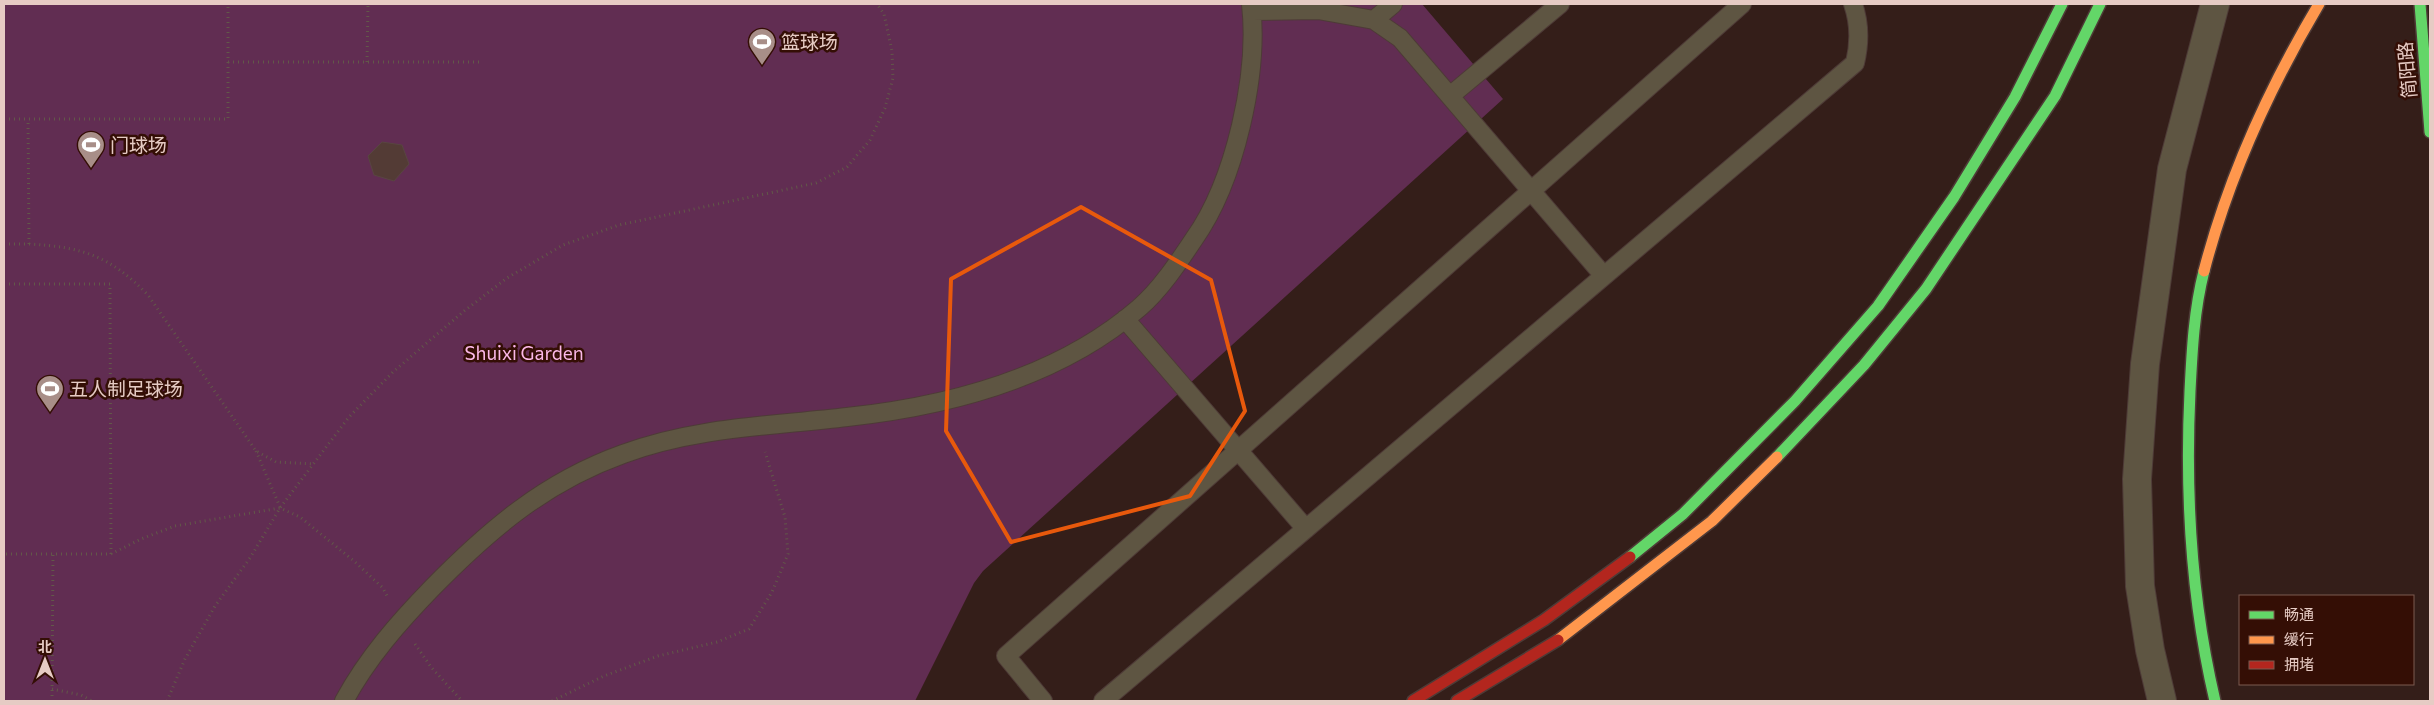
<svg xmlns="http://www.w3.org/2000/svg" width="2434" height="705" font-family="Commissioner,'Noto Sans SC',sans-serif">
<rect width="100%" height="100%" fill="#341e19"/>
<path fill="#612d52" d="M4,4H1422L1503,99L983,571L974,583L915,701H4Z"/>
<path fill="#533b35" stroke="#584541" d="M382,142L402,145L409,164L394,181L374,175L368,156Z"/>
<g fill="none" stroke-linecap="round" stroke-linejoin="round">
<defs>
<path id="lane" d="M1252,11L1318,10L1374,20L1400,38L1604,276
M1374,20L1393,4
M1450,96L1560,4
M1125,319L1306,529
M344,701C368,657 399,622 433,587C490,529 545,482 623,454C695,427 772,426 847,417C950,406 1058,378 1139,308C1160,290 1178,263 1194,239C1235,181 1259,74 1251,4
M1043,701L1006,656L1742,4
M1103,701L1855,63C1860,42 1860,24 1853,4"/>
<path id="street" d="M2162,701L2150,650L2140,586L2137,479L2145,364L2172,169L2215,4"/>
<path id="fast" d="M2420,4L2430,132
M2204,271C2194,310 2192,351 2190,391C2185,496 2191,599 2215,701
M1777,457L1864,365L1926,289L2055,96L2100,4
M1630,557L1683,514L1795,401L1878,306L1954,197L2015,97L2062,4"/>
<path id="slow" d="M2204,271C2229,175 2269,88 2319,4
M1558,640L1712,521L1777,457"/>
<path id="jam" d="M1413,701L1544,620L1630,557
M1457,701L1558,640"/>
</defs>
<use href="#lane" stroke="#4e3b37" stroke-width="20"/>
<use href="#street" stroke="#4e3b37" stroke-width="30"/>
<use href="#fast" stroke="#4e3b37" stroke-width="14"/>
<use href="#slow" stroke="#4e3b37" stroke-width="14"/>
<use href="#jam" stroke="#4e3b37" stroke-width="14"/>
<path stroke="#625849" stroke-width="3" stroke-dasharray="1 4" stroke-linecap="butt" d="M228,62H483
M367,62L368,4
M4,119H228V4
M4,244H29L28,119
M29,244C83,247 110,256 148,295L256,451L276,462L314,464
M4,284H110L111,554H4
M256,451L280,507
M111,554L141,539L175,526L280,508L300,517L354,561L383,588L387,596
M415,644L431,667L462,701
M52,689L81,695L92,701
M52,701L53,554
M167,701L185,659L215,606L250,558L280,508L349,417L393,372L463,312L507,278L563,245L619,225L816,183L847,167L870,140L885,108L893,78L892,51L884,14L877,4
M552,701L604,676L658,656L717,642L749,629L772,592L788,554L785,517L765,452"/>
<use href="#lane" stroke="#5e5542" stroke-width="18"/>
<use href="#street" stroke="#5e5542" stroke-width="28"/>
<use href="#fast" stroke="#63d668" stroke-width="11"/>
<use href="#slow" stroke="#ff974d" stroke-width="11"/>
<use href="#jam" stroke="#b3261e" stroke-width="11"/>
</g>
<path fill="none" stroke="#e8590c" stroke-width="4" stroke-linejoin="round" d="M1081,207L1211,280L1245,411L1190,496L1011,542L946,431L951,279Z"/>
<defs>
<symbol id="stadium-pin" viewBox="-11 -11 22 30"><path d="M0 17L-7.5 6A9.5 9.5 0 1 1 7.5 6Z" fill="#a88e88" stroke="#340e05"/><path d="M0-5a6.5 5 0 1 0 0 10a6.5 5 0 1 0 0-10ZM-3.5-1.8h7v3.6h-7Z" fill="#fff"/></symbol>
</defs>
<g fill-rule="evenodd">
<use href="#stadium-pin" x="746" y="26" width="32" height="43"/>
<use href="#stadium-pin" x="75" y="129" width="32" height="43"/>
<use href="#stadium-pin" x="34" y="373" width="32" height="43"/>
</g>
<g text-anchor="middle" stroke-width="5" stroke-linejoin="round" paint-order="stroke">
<g font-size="19" fill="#e6cbc4" stroke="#340e05" text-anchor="start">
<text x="781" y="49">篮球场</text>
<text x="110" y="152">‌门球场‌</text>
<text x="69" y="396">五人制足球场</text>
</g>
<g font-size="19" fill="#e6cbc4" stroke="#340e05">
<text transform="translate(2407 70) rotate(-95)" y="7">简阳路</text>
</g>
<g font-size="19" fill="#fbb8e8" stroke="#340e05">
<text x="524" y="360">Shuixi Garden</text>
</g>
</g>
<rect width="2434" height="705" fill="none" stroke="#e6cbc4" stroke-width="10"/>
<rect x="2239" y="595" width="175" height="90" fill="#340e05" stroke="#7b5a51"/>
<rect x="2249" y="611" width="25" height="8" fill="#63d668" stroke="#7b5a51"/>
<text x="2284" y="620" font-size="15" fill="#e6cbc4">畅通</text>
<rect x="2249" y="636" width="25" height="8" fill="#ff974d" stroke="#7b5a51"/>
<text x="2284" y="645" font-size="15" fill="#e6cbc4">缓行</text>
<rect x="2249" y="661" width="25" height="8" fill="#b3261e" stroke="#7b5a51"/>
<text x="2284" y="670" font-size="15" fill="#e6cbc4">拥堵</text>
<g transform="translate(45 660)" stroke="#340e05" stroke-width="4" paint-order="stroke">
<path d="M0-4L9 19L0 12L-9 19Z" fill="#e6cbc4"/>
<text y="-8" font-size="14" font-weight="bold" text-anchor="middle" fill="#e6cbc4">北</text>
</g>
</svg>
